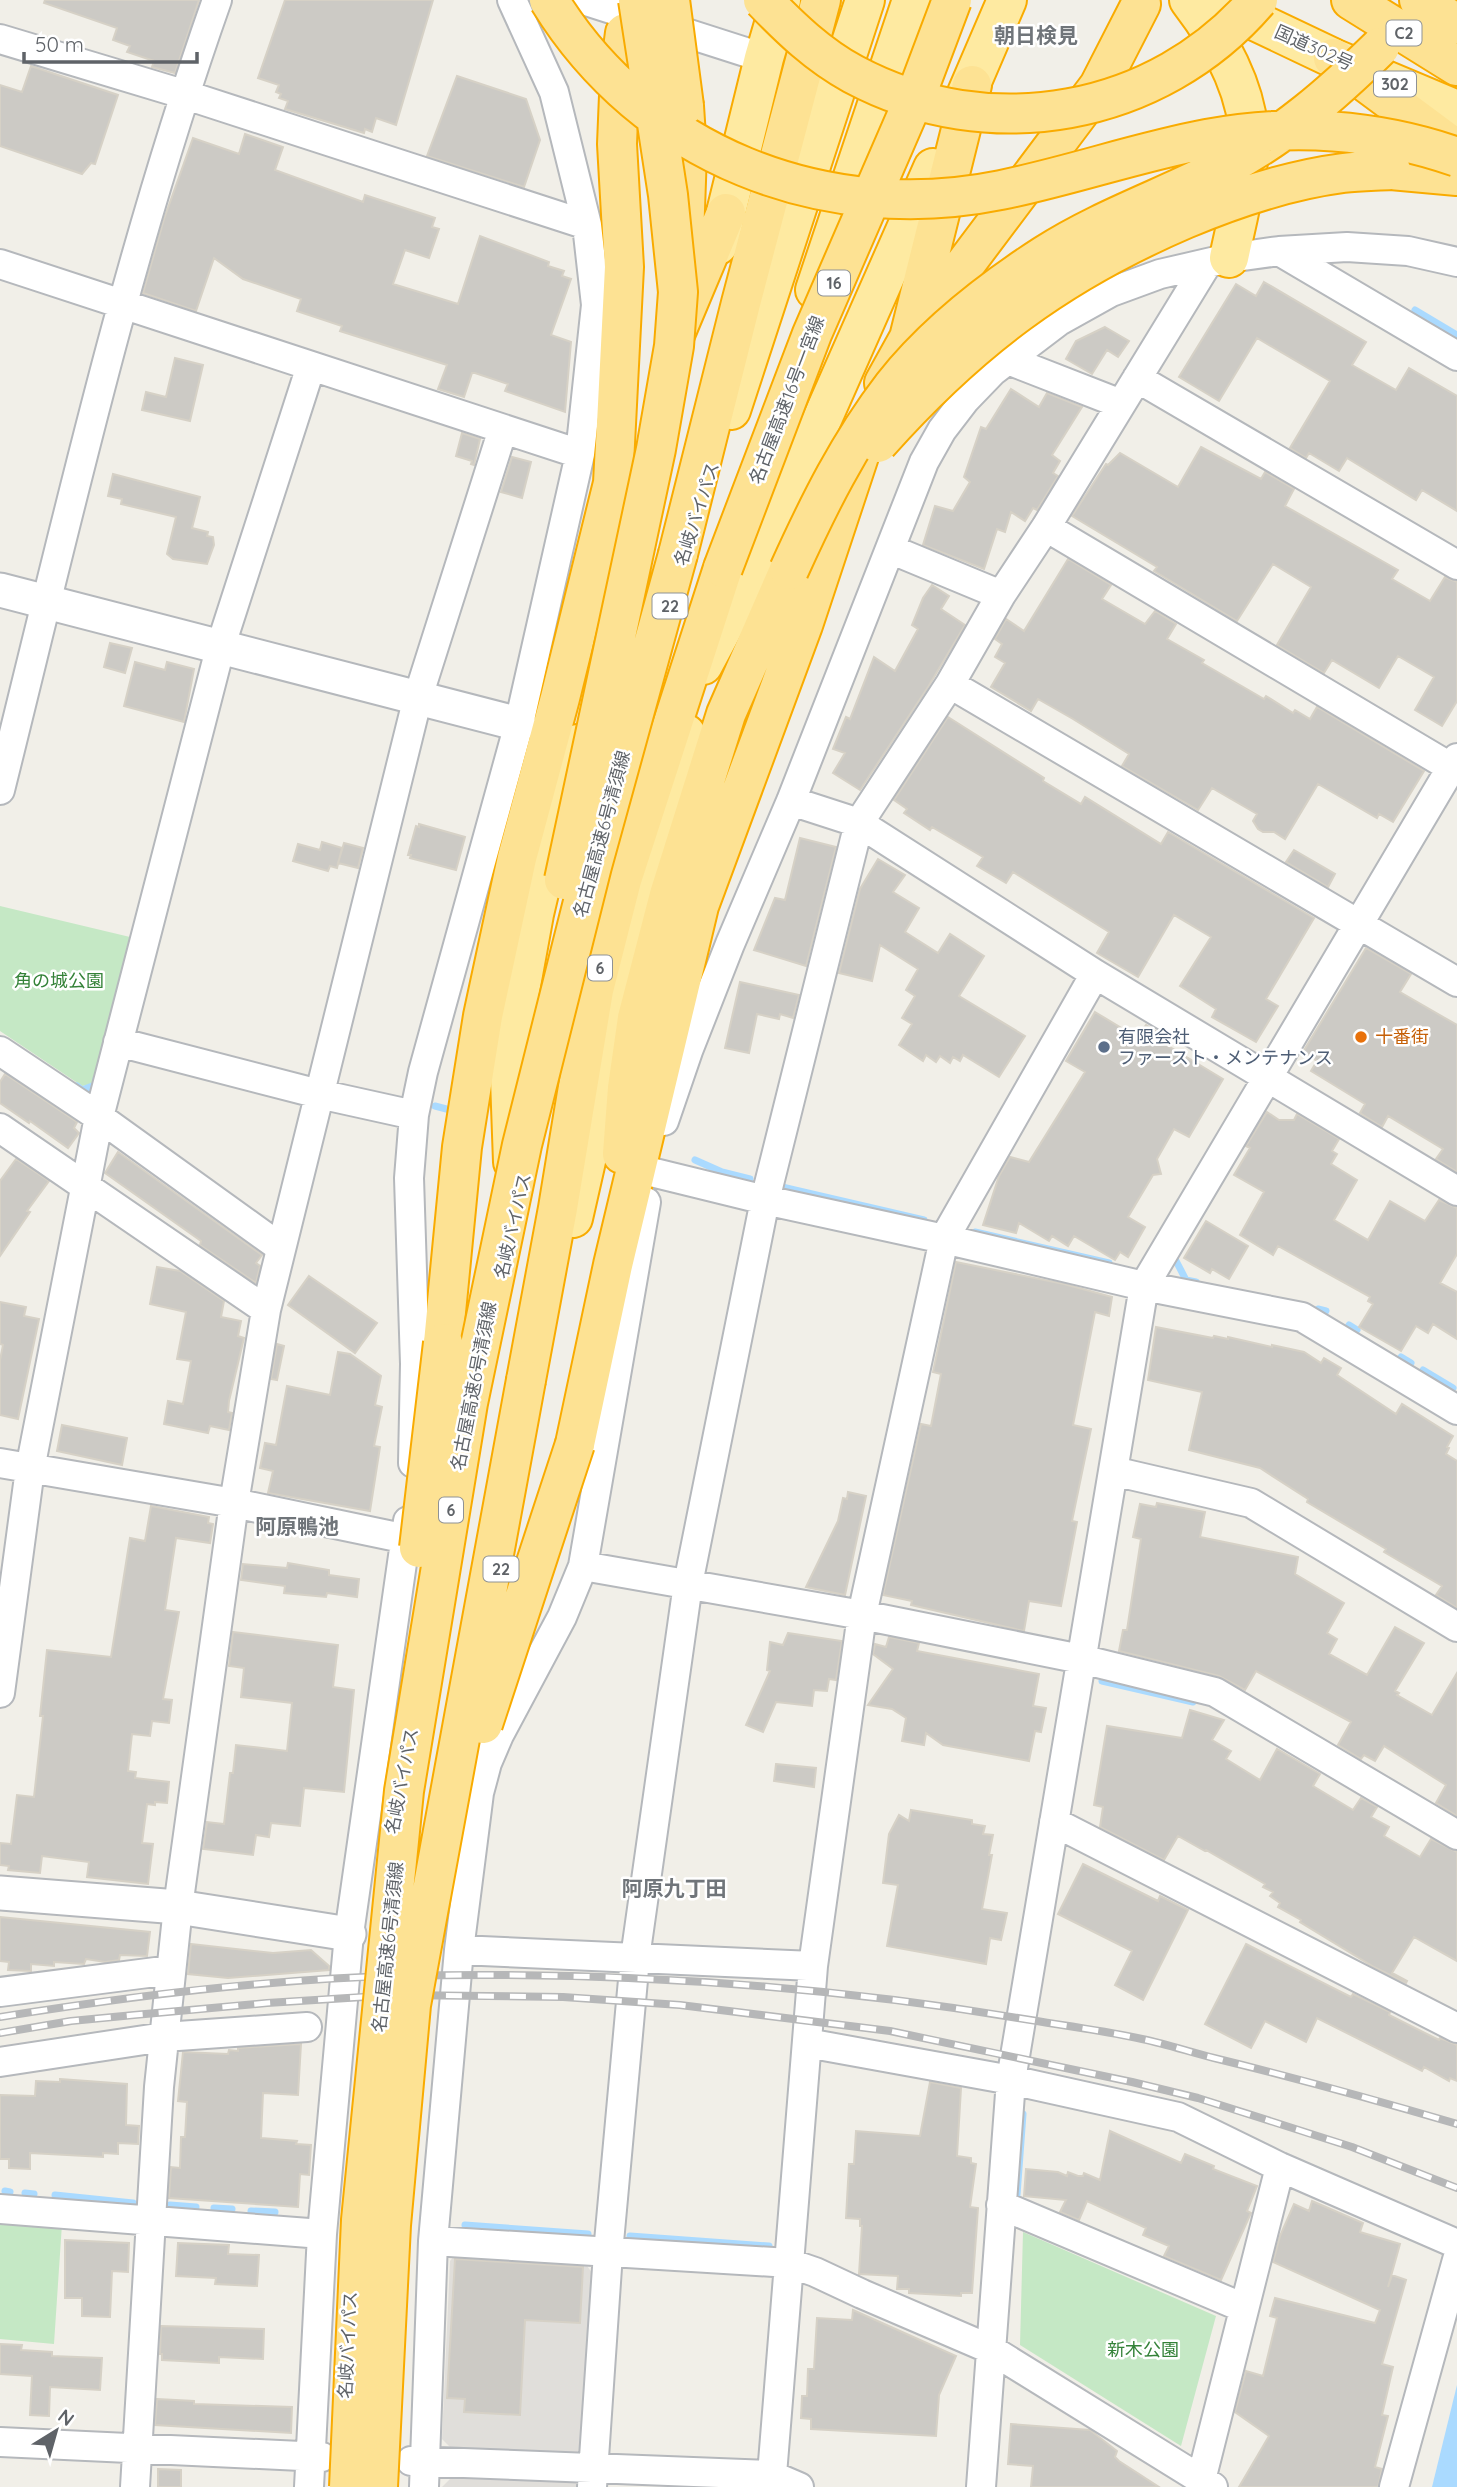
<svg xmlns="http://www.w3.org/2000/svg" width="1457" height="2487" font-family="Quicksand,'Noto Sans JP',sans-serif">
<rect width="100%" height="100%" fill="#f1efe8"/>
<path fill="#e0deda" d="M459,2250L580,2256L595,2277L587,2447L577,2454L451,2448L442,2439L450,2261Z
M453,2476L575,2480L581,2487H442Z"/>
<path fill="#c5e8c5" d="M0,906L130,937L92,1084L82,1086L0,1031Z
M0,2218L62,2224L54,2344L0,2339Z
M1023,2232L1216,2316L1181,2446L1020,2345Z"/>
<path fill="#aadaff" d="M1457,2385V2487H1432Z"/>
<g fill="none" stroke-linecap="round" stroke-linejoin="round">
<path stroke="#aadaff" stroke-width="7" d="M1415,310L1457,335
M77,1086L82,1090L95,1085L96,1079
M435,1106L454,1111
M695,1160L722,1172L750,1179
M782,1187L924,1220
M975,1232L1109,1263
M1176,1253L1174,1257L1186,1280L1196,1282
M1318,1309L1326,1311
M1349,1325L1357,1330
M1401,1357L1411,1363
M1423,1370L1453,1388
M1102,1681L1193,1702
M5,2191L10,2192
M25,2193L34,2194
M55,2195L133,2203
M1017,2195L1023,2114
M170,2205L196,2207
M214,2208L232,2209
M251,2211L275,2212
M465,2225L588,2234
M630,2236L769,2246"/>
</g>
<path fill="#cccac5" stroke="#d6d1c6" stroke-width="2" d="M45,0H199L175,73L152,67L154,61L127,52L130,46L113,40L117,28L44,3Z
M285,0H433L396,125L376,118L372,132L365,129L364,133L285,109L288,101L279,98L281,94L276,92L279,85L258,78Z
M31,66L118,95L95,164L91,163L82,174L0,146V85L22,92Z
M457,76L526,99L540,140L524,187L427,156Z
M245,134L283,147L275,170L363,202L365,195L435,218L432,227L439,229L429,258L405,250L393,284L458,304L480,236L549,262L548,266L564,271L562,276L571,279L551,335L571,342L565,412L505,391L508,384L475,373H472L464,397L438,389L447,365L340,331L342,326L297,311L301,299L243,279L214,258L196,311L143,293L164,219L193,138L239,154Z
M1264,282L1366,342L1352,365L1396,390L1409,368L1457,396V511L1422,490L1416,500L1347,458L1339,471L1309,453L1306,458L1290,448L1330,381L1257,338L1219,401L1179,377L1236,284L1256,296Z
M1105,327L1129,341L1118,357L1107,350L1092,374L1066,359L1076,341Z
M175,358L203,365L190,421L142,410L146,392L166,397Z
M1011,389L1039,407L1047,393L1082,407L1052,455L1060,461L1053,473L1058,476L1037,510L1033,508L1025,521L1011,512L1005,532L997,529L984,569L923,545L935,506L953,511L970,482L964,477L981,427L986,429Z
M462,433L480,439L474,465L471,464L472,461L456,456Z
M1201,447L1261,479L1265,472L1294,489L1285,506L1398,570L1392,579L1430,601L1445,577L1457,582V701L1442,726L1415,710L1434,677L1398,656L1379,688L1332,660L1324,673L1277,645L1311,587L1273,564L1237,621L1154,571L1157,567L1072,516L1106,464L1108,465L1120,453L1178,487Z
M512,457L531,462L522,498L501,492Z
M113,474L200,497L192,528L208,532L207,536L213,537L214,545L207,564L173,559L167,554L176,517L121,504L122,499L108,496Z
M1068,559L1111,585L1102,599L1145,624L1155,611L1176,624L1167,639L1204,660L1202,663L1264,699L1266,696L1293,713L1295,710L1310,719L1317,707L1424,771L1393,822L1379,814L1377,818L1318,784L1285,839L1274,832H1263L1258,829L1253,821L1257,814L1212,788L1198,810L1122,766L1129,754L1073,719L1038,699L1031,711L991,687L1005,663L995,657L1002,644L995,639L1006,619L1024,631Z
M932,585L949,596L941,609L965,625L928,687L860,790L833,773L845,753L833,749L846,717L850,719L874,657L895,671L918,629L912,625L923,598Z
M110,643L132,648L125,673L104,667Z
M135,662L165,670L167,662L194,669L184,722L124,706Z
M948,717L1044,778L1043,781L1081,804L1085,797L1161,844L1168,832L1314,918L1266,999L1278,1006L1256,1042L1212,1017L1216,1009L1180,986L1211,937L1174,915L1138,977L1097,953L1109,932L1013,872L1006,883L977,866L983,857L932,827L930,830L904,813L907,809L894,800Z
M419,824L465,837L456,870L410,858L411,855H408L416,826L419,827Z
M800,838L836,847L806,966L754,950L775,898L785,900Z
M322,842L342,848L337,868L330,866L328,871L293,861L298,844L320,850Z
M344,843L363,848L358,868L338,863Z
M1294,850L1335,874L1328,887L1286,862Z
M878,859L905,875L893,892L919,908L905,932L938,953L950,934L984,956L959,996L1025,1036L999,1077L963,1055L960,1061L953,1057L950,1063L940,1056L936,1062L926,1055L923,1061L899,1045L912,1024L902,1018L915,996L906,990L918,969L880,945L872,981L839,973L860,889Z
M1366,948L1411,974L1400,992L1457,1025V1172L1436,1159L1443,1149L1388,1116L1382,1127L1360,1113L1365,1104L1311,1071L1317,1061L1303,1052Z
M740,982L799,995L793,1018L780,1014L779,1019L757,1014L749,1053L725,1048Z
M1095,1012L1138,1038L1146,1025L1163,1036L1160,1041L1223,1079L1189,1137L1174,1129L1157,1159L1161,1174L1153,1175L1128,1217L1145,1227L1128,1257L1120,1252L1115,1260L1074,1236L1068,1246L1052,1236L1049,1241L1019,1223L1016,1233L983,1225L999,1176L1010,1157L1029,1162L1085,1072L1066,1061Z
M5,1074L77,1122L74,1128L79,1133L68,1148L30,1121L29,1123L0,1103V1082Z
M1267,1112L1279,1120H1294L1297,1114L1339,1139L1332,1151L1337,1154L1331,1164L1357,1180L1334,1220L1368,1240L1390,1201L1425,1221L1439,1200L1457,1208V1254L1440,1283L1457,1292V1339L1433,1324L1428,1333L1416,1326L1401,1351L1359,1327L1373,1304L1368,1301L1370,1297L1278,1246L1273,1255L1240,1235L1264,1192L1234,1175L1250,1148L1246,1146Z
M118,1152L262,1255L256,1263L260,1266L256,1283L200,1245L201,1241L105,1173Z
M16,1159L49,1181L27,1211L30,1212L0,1256V1181Z
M1206,1221L1248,1246L1229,1279L1212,1269L1210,1273L1184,1258Z
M956,1262L1064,1284L1112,1297L1109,1316L1095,1312L1073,1425L1091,1429L1072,1521L1077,1522L1061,1606L1029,1601L1024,1631L911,1605L912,1601L883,1595L921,1424L931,1426L941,1374L933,1372Z
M157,1267L180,1271L224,1301L221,1317L241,1321L238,1336L244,1338L229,1401L228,1412L232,1413L229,1430L210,1426L208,1433L164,1424L168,1401L183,1404L191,1361L177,1359L186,1312L150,1304Z
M309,1276L377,1323L355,1353L288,1305Z
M0,1302L26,1307L24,1316L39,1319L18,1419L0,1415V1360L3,1345L0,1344Z
M1156,1327L1213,1338L1214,1336L1228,1339V1337L1272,1347V1345L1304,1352L1321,1363L1324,1358L1341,1368L1337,1375L1396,1414L1402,1404L1453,1436L1447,1447L1449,1448L1446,1454L1457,1461V1608L1436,1595L1442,1586L1384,1552L1386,1549L1307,1502L1308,1499L1260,1468L1189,1450L1202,1392L1148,1380Z
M277,1344L284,1346L277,1380L271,1379Z
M338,1352L350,1354L381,1376L375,1405L382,1407L374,1446L380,1447L370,1511L268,1493L273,1471L260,1468L265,1443L276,1445L287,1386L330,1395Z
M62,1425L127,1438L122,1465L57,1451Z
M848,1492L866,1496L845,1595L806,1587L838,1521L843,1498L847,1499Z
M1157,1503L1205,1512L1200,1537L1298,1557L1295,1574L1344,1603L1327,1633L1337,1639L1329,1654L1367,1675L1395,1627L1424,1643L1395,1691L1399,1693L1397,1695L1432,1715L1457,1673V1816L1436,1803L1446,1785L1384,1746L1375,1761L1364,1755L1361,1759L1338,1745L1351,1722L1256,1671L1245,1690L1219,1676L1119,1651L1123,1630H1127L1141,1539L1133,1537L1140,1504L1156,1507Z
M151,1506L209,1517L208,1523L213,1524L210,1543L176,1538L165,1610L179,1612L163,1699L172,1700L169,1723L152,1721L150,1736L132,1734L128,1771L136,1772L135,1778L169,1782L167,1803L155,1802V1805L147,1804L142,1843L153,1844L148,1884L87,1877L89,1862L42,1856L40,1873L8,1870L9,1866L0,1865V1843L11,1844L17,1795L34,1797L43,1716H40L47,1650L111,1657L130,1538L145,1541Z
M288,1563L329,1570V1575L359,1579L357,1597L327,1593L326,1597L284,1593L285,1586L241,1580L243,1564L287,1568Z
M233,1632L338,1645L333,1687L354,1690L344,1792L304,1788L300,1826L271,1823L269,1837L256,1835L253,1855L203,1849L207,1822L224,1824L230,1773H233L236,1745L287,1751L292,1703L241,1697L244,1668L229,1666Z
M788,1633L842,1641L836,1680L829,1679L827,1691L814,1690L812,1706L776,1702L763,1732L746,1725L770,1671L767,1670L770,1642L783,1645Z
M889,1637L919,1643L917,1651L1039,1674L1033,1706L1046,1708L1041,1732L1035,1731L1029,1761L943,1745L926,1733L924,1745L902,1741L906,1718L892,1709L868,1705L893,1669L873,1654L875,1644L886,1647Z
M1190,1710L1224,1720L1212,1740L1231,1751L1226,1759L1260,1780L1277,1749L1320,1774L1313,1786L1353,1810L1361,1798L1377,1807L1371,1817L1389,1827L1384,1836L1420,1857L1431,1839L1457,1852V1961L1414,1937L1392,1973L1407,1981L1406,1983L1374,1967L1300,1922L1301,1920L1278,1907L1280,1903L1270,1896L1273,1892L1263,1887L1265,1884L1206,1850L1205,1851L1178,1836L1164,1860L1100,1827L1103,1807L1094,1805L1107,1726L1182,1738Z
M776,1764L816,1768L814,1787L774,1781Z
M911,1810L972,1820V1824L985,1826L983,1834L993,1835L989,1855H992L982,1909L1007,1913L1001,1940L990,1938L986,1964L887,1946L898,1885L883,1883L889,1834L899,1815L909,1821Z
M1083,1864L1158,1901L1160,1896L1188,1910L1143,2000L1115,1985L1132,1951L1058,1914Z
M0,1917L150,1932L147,1956L120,1955L119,1960L105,1962L86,1959L84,1964L54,1962V1966L31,1964V1971L8,1970L9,1962L0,1961Z
M191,1944L273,1953L311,1950L329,1966V1970L228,1978L188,1974Z
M1246,1944L1351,1997L1353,1994L1390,2012L1389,2015L1439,2040L1440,2038L1457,2045V2081L1450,2078L1449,2081L1424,2067L1422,2071L1317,2018L1306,2042L1265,2021L1251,2048L1205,2024Z
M301,2044L298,2095L263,2093L261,2138L297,2141L296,2144L311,2145L309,2175L300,2174L298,2207L169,2198L171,2167L180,2168L181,2137H185L187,2102L178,2101L183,2052L228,2054L229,2050L238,2051V2048Z
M60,2079L127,2084L126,2125L139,2126L138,2144L118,2143V2154L103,2153V2157L30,2153V2169L9,2168V2159H0V2095L35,2096L36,2081L60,2082Z
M930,2082L961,2088L957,2156L971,2158V2163L976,2164L970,2207L978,2208L972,2293H961V2296L909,2293V2289H897L898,2276L859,2274L862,2226H860V2219L846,2218L849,2164H854L856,2131L920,2136Z
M1110,2131L1181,2163L1185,2154L1214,2166L1213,2169L1257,2186L1247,2211L1251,2213L1221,2280L1164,2256L1169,2246L1143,2235L1146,2228L1087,2201L1079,2220L1060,2212L1066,2200L1024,2196L1026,2169L1058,2172L1067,2176L1068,2172L1078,2176H1083L1084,2173L1100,2180Z
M1312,2201L1363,2223L1360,2232L1400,2244L1388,2287L1392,2275L1406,2280L1382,2364L1393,2367L1382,2415L1388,2416L1375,2467L1382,2469L1378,2487H1239L1269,2436L1235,2412L1246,2371L1263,2376L1277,2318L1270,2316L1275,2298L1375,2323L1380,2310L1273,2262L1280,2236L1294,2204L1309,2211Z
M65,2240L129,2243L128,2272L112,2271L110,2317L82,2316V2298H65Z
M178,2243L229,2245L228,2254L259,2255L257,2286L215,2284L216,2278L176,2276Z
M455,2259L583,2267L580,2323L525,2320L520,2415L464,2412L465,2399L447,2398Z
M853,2310L956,2356L939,2395L936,2436L811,2429V2419L801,2418L802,2396H807L808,2369H814L817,2318L852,2320Z
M161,2326L264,2329L263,2359L219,2357V2363L162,2360V2354H160Z
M0,2344L22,2345L21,2350L52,2352V2356L102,2358L100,2390L50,2387L49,2416L30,2415L32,2376L0,2374Z
M157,2399L194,2401V2404L292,2407L291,2433L155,2425Z
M1011,2424L1090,2430L1117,2451L1115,2457L1119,2461L1159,2487H1031L1033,2466L1008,2464Z
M158,2469L181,2470V2487H158Z"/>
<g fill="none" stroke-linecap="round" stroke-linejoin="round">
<defs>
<path id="minor" d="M583,0L764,58
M0,39L183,94L587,225
M1279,251L1457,356
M0,264L580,454
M1008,360L1121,404
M1137,378L1457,565
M1046,527L1457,771
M890,549L1001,595
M950,684L1457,982
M0,790C66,525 126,257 217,0
M791,801L859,823L1095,974L1457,1191
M118,1042L319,1094L414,1115
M0,1051L99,1117L281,1248
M664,1121L688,1051L730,944L791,801L924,462L942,430L965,400L993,371L1059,321L1111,292L1160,274L1229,258L1279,251L1347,247L1408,251L1457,262
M0,1128L266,1310
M651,1172L765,1200L944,1239L1144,1286L1302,1317L1457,1410
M0,1463L234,1503L407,1539
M413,1463L415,1364L409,1178L414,1115L423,1072L519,724L580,454L596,305L587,225L554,92L512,0
M1113,1471L1251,1503L1457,1627
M583,1566L862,1615L1081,1659L1215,1692L1457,1835
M0,1693L30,1469L99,1117L221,645L311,366
M1054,1822L1457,2028
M459,1950L813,1966
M0,1992L171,1970
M807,2043L1011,2080L1178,2117L1280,2167L1457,2244
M0,2062L164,2037L307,2027
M1001,2205L1244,2308
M0,2209L322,2234
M433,2241L789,2263L815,2272L862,2294L990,2349L1213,2487
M0,2442L322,2457
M411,2461L771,2475L799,2487
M1201,2480L1280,2167
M135,2487L159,2087L178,1907L234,1503L266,1310L418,697L503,429
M309,2487L322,2234L349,1934L408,1521
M424,2487L433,2241L459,1950L479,1793L487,1763L499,1735L562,1617L583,1566L646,1202
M592,2487L608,2253L635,1958L688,1584L765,1200L859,823L950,684L1001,595L1046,527L1207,264
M771,2487L813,1966L862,1615L944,1239L1095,974
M981,2487L1011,2080L1144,1286L1457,758
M1394,2487L1457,2260"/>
<path id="tertiary" d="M0,590L519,724
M0,1893L178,1907L349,1934"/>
<path id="trunk" d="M1189,0C1222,43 1252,96 1249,152C1246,188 1236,224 1229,258
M1215,2L1333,58L1457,110
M958,114L1007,0
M718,245L764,58L781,0
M815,290L912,0
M731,410L865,0
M703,665L762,555L933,168
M513,1162L509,1051L534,914L561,799L578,744
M573,1218L649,884L686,734"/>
<path id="motorway" d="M1351,0L1457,66
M1419,0L1457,24
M1333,58L1457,150
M1391,170L1457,176
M684,238L687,152L684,106
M918,327L1099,86L1141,4
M676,332L726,213
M884,383L909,338L972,85
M678,554L741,303L821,0
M622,1154L627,1088L637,1018L669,895L726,714L789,570
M443,1343L462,1147L483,1016L517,858L560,698L613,483L624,267L617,144L620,71L625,33
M526,1380L558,1208L594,990L622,880L723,568
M575,1444L613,1265L699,906L803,625L861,450"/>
</defs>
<use href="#minor" stroke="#b5b8bc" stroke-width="32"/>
<use href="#tertiary" stroke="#b5b8bc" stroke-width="37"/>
<use href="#trunk" stroke="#f9ab00" stroke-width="42"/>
<use href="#motorway" stroke="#f9ab00" stroke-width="42"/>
<use href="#minor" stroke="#fff" stroke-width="28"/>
<use href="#tertiary" stroke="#fff" stroke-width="33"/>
<use href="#trunk" stroke="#feeaa1" stroke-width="38"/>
<use href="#motorway" stroke="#fde293" stroke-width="38"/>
<defs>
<path id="rail" d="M0,2017C131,1996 265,1979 398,1976C606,1971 813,1984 1018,2018C1059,2025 1101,2030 1142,2039C1166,2044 1190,2052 1214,2058C1296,2078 1376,2100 1457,2124
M0,2033L71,2021L134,2015L267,2003L396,1995L563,1997L680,2005L890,2031L1132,2082L1198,2098L1352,2147L1457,2188"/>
</defs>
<use href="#rail" stroke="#b6b7b8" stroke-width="8"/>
<use href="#rail" stroke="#fff" stroke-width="5" stroke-dasharray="16" stroke-linecap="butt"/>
<defs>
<path id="motorway-bridge" d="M549,0C644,155 824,226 1001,190C1070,176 1138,152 1207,139C1291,123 1377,129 1457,157
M670,0L684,106
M763,0C790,28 818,55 853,74C989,147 1158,117 1258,0
M878,443C970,340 1059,273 1185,219C1235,198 1289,180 1343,173C1359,171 1375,171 1391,170
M723,568L812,334L920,85L952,0
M789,570C818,506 849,443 893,386C934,334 989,291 1045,255C1101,219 1166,197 1226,166C1284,136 1333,93 1380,47
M564,880L656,449L674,346L678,292L668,195L638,0
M419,1548L443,1343
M483,1724L575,1444
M349,2487L361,2220L404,1791L468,1403L522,1145L592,866L678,554
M378,2487L391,2225L411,2005L526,1380"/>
</defs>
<use href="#motorway-bridge" stroke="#f9ab00" stroke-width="42" stroke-linecap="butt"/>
<use href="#motorway-bridge" stroke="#fde293" stroke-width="38"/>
</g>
<circle fill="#e8710a" stroke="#fff" stroke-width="2.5" cx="1361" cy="1037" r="7"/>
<circle fill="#5c6f8a" stroke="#fff" stroke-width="2.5" cx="1104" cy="1047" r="7"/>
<g text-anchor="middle" stroke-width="5" stroke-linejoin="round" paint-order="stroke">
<g fill="#fff" stroke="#8f9295" stroke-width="2">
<rect x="1386.5" y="20.5" width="35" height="25" rx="5"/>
<rect x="1374" y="71.5" width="42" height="25" rx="5"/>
<rect x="818" y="270.5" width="32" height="25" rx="5"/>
<rect x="652.5" y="593.5" width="35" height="25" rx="5"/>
<rect x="588" y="955.5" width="24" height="25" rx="5"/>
<rect x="439" y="1497.5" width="24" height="25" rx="5"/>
<rect x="483.5" y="1556.5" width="35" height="25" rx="5"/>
</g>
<g font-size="16" font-weight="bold" fill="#5f6368">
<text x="1404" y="39">C2</text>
<text x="1395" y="90">302</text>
<text x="834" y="289">16</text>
<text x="670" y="612">22</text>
<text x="600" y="974">6</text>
<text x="451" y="1516">6</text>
<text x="501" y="1575">22</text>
</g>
<g font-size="18" fill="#5f6368" stroke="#fff">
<text transform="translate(1314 48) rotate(24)" y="6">国道302号</text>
<text transform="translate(787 400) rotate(-69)" y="6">名古屋高速16号一宮線</text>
<text transform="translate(697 514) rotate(-72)" y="6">名岐バイパス</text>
<text transform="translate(602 834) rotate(-75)" y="6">名古屋高速6号清須線</text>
<text transform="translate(513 1226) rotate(-77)" y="6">名岐バイパス</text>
<text transform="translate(474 1386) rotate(-79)" y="6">名古屋高速6号清須線</text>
<text transform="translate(402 1781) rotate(-79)" y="6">名岐バイパス</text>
<text transform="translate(388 1947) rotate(-84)" y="6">名古屋高速6号清須線</text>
<text transform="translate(348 2345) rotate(-87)" y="6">名岐バイパス</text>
</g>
<g font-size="18" fill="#348238" stroke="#fff">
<text x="59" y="987">角の城公園</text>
<text x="1143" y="2356">新木公園</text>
</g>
<g font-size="18" fill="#4e5e75" stroke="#fff" text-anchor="start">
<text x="1118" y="1043">有限会社<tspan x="1118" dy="21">ファースト・メンテナンス</tspan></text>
</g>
<g font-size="18" fill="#c56008" stroke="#fff" text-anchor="start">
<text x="1375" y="1043">十番街</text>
</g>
<g font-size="21" font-weight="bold" fill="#70757a" stroke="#fff">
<text x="1036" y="43">朝日検見</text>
<text x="297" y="1534">阿原鴨池</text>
<text x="674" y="1896">阿原九丁田</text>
</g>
</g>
<g transform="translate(56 2431) rotate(37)" stroke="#ffffff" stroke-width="5" paint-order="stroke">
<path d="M0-5L12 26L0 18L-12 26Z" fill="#5f6368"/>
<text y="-10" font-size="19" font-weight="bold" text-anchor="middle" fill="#5f6368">N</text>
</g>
<path d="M24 52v10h173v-10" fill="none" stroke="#5f6368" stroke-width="3.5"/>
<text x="35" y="52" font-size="21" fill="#5f6368" stroke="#ffffff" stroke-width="5" paint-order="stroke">50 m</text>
</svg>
